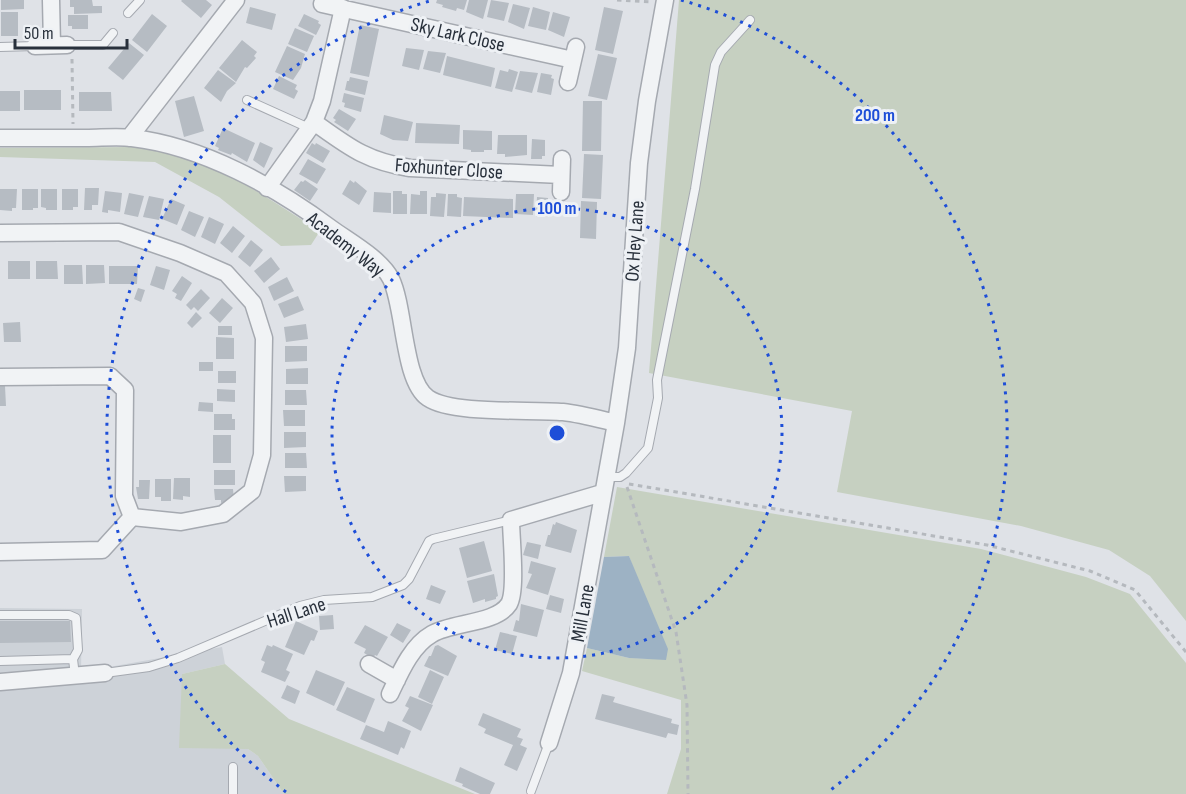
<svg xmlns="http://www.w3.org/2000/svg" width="1186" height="794" font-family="'Sofia Sans Condensed',sans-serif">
<rect width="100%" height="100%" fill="#dfe2e7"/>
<path fill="#cdd2d8" d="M0,608L82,609L81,672L222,647L225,664L182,674L248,749L258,756L284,794H0Z"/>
<path fill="#c6d0c1" d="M679,0H1186V621L1150,576L1109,550L1021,526L837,492L852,411L649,373Z
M133,147C156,151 178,154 200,163C241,178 282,208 320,231L311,245L281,246L219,197L155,162L0,157V148Z
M617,487L981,549L1086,577L1130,594L1186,663V794H667L681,749V700L582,671L587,648L629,658L666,659L629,556L604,557Z
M225,664L289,719L475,794H284L258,756L248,749L179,748L182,674Z"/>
<path fill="#9db2c4" d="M629,556L668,649L666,660L629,658L587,648L604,557Z"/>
<path fill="#b6bcc3" d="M1,0H24V9L1,10Z
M70,0H92L93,6H102V13L74,14V7H70Z
M182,0H206L212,5L201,18L181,1Z
M437,0H467L464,10L457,8L456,11L442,7L443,5L436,3Z
M469,0H488L483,19L466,12Z
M491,0L509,3L504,21L487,17Z
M513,4L530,8L524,29L508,22Z
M250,7L276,14L272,30L246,23Z
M533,7L550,12L546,30L528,26Z
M604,7L623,11L613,54L595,50Z
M1,12H18V36H1Z
M553,12L570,17L564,37L548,30Z
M152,14L167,26L147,52L132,40Z
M304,14L319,21L318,23L321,25L316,35L298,26Z
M68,15H88V29H72V26H68Z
M360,25L379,29L369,77L350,73Z
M295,28L314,36L307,52L288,44Z
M242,40L257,52L254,56L256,58L247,68L245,67L236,82L219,68Z
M129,43L144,55L123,80L108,68Z
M287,46L305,54L301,68L293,80L275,72Z
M406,48L424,50L419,70L402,66Z
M428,51L446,53L440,73L423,69Z
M598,54L617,58L607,100L588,96Z
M447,56L495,68L491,87L443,75Z
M509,69L518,72L512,92L495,88L500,70L508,72Z
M218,70L236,83L227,91L221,102L204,88Z
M520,71L538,73L532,93L515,89Z
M541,73L552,75L551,78L554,79L551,95L537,92Z
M279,76L297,85L295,89L298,91L294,99L273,89Z
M350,77L368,81L365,95L345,90L347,81H349Z
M24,90H61V110H24Z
M0,91H20V111H0Z
M79,92H111L112,111H79Z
M344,93L364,98L361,112L344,107L345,103L342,102Z
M194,96L204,131L184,137L175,101Z
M583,101H602L601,151H582Z
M339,109L356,119L348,131L334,122L336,120L333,118Z
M384,115L413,122L408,141L393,140L380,134Z
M416,123L460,125L459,144L415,143Z
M223,128L255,143L247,162L232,153L231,155L218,150L219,148L215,146Z
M463,130L492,131V150H484V152H471V150L463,149Z
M498,135H527V155L505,157V154H497Z
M532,139L545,140V156H542V159H531Z
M260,142L273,148L264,168L253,160Z
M312,143L315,145L316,143L330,151L323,163L306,153Z
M584,154L603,155L601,199L582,198Z
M308,159L326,169L317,184L299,174Z
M305,180L318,189L310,201L294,190L301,181L303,182Z
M350,180L354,183L355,181L367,191L359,205L342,194Z
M85,188H99L98,205H92V210H84Z
M0,189H17L16,208H12V211L0,210Z
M22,189H38V208H33V210H22Z
M41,189H57V210H46V208L41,207Z
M62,189H78V207H73V210H62Z
M105,191L122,193L120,212L108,210V213L102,212Z
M393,191H402V194H407V214H393Z
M420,191H427V214H410L411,194L420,195Z
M374,192L391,193V213L373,212Z
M129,193L144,196L138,217L124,214Z
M436,193L446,194L444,217L430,216L431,197H436Z
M448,194H457V197L462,198L461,217L447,216Z
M516,194H534L533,215L515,214Z
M149,196L164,199L159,220L143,217Z
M464,197L513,199V218L463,216Z
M537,197L548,198V201H551L550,217H536Z
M171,199L185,205L177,225L162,219Z
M581,201L597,202L596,239L580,238Z
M189,211L204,217L195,237L181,230Z
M209,217L224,224L215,244L201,237Z
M233,226L245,236L232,253L220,243Z
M251,240L263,250L250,267L238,257Z
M271,257L280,269L264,283L254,271Z
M8,261H30V279H8Z
M36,261H57L58,279H36Z
M64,265H82L83,284H64Z
M86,265H104L105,283L86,284Z
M109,266H138L137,284H109Z
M156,266L170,270L164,290L150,285Z
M182,276L192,283L181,301L175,298L177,294L172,291Z
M287,277L294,291L274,301L268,287Z
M138,288L145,290L141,302L134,299Z
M201,289L210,298L198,311L194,307L191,310L186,305Z
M298,296L304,310L284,318L278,304Z
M222,298L233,308L220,323L209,313Z
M196,312L202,318L192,328L187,323Z
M20,322L21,342H4L3,323Z
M306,324L308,339L286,342L284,327Z
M218,326H232V335H218Z
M216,337L234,338V359H216Z
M285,346H307V361L285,362Z
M199,362H213V371H199Z
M308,368V384H286V369Z
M218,371H236V383H218Z
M0,386H5L6,406H0Z
M217,389L235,390V402L217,401Z
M285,390H306L307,405H285Z
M199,402L213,403V412L198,411Z
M283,410H305V426H284Z
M214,414H232V419H235V430H214Z
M284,432H306V447L284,448Z
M213,435H231V463H213Z
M285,453H306L307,468H285Z
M214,470H235V485H214Z
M284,476H306V491L285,492Z
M174,478H190V497L183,496V500L173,499Z
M155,479H171V501H161V497H155Z
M139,480H150L149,499H138L136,487H139Z
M214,489H233L234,500L221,503V500H215Z
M556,522L577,530L571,553L545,546L548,535H550L553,524L555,525Z
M484,541L492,571L467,578L459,548Z
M527,542L541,545L538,559L523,555Z
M531,561L556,568L548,595L526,588L532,574L528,573Z
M494,574L498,596L496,597V599L485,602V599L473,603L467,581Z
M431,585L446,591L440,604L426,599Z
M550,595L564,599L561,613L546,609Z
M521,604L544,610L537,637L513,631L516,620L519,621Z
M333,615L334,629L320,630L319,616Z
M0,621H70L71,642L0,643Z
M296,621L318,631L314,641L311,640L304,655L285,647Z
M397,623L411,630L403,643L390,635Z
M365,625L388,637L377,656L375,655L373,658L364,653L366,649L354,643Z
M500,632L517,636L512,654L495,650Z
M267,645L272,647L273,645L293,654L286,670L290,672L285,682L261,672L265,662L261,660Z
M438,645L457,656L448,676L424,666L429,656H431L435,646Z
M316,670L345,682L334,706L306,693Z
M430,670L444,677L432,704L418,697Z
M287,685L300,691L295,704L281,698Z
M347,687L375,699L365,723L336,710Z
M602,694L615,697L613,702L672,719L671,723L679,725L677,735L668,733L666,738L595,719Z
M410,696L433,705L421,731L402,721L409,708L405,706Z
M483,713L521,729L517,737L523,739L520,745L527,748L517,771L504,765L513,745L484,733L486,729L478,725Z
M388,721L411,731L404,749L401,747L398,755L360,739L366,725L384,732Z
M460,767L495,783L490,794H480L462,786L463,784L455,781Z"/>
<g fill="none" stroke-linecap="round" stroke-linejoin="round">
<defs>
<path id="lane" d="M128,13L140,0
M67,45H103L113,33
M0,47L35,46
M247,100L309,128
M606,477H620L626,473L648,448L658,398L657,380L695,189L715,65L721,52L750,20
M0,615H69L76,618L78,650L73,659L75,676
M0,661L73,659
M105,673L149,667L178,658L300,606L324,600L372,597L403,585L409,579L429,541L433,539L511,520
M531,791L549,743
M233,794V767"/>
<path id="street" d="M51,0L52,45
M322,4L573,60
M35,46L67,45
M568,82L576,47
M314,122C349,147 366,161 410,168L561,175
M0,138C29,138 58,138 86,138C101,138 117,136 132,138C202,146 276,187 332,229C350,242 381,259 391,279C405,308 403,381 428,398C453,415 531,409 563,412C581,414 599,419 616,423
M129,138L236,0
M267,188L314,122L322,101L343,8
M561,192L562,159
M0,233L119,232L180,253L226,273L253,303L264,338L262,455L252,491L223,514L181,522L132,517L124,496L125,390L110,376L0,377
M0,552L102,550L132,517
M369,664L397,680
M0,682L105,673
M390,694C400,673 411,646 432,634C452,622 496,624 509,604C517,590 511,538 511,520L602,493
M549,743L571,673L616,423L627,348L639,163L647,101L665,0"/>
</defs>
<use href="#lane" stroke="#a5a9b0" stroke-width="10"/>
<use href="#street" stroke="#a5a9b0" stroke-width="19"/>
<path stroke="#b5b9be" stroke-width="3" stroke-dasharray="4.5 4.5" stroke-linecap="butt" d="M617,0L651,2
M72,59L73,124
M629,484L987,545L1090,571L1135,590L1186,652
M627,487L676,632L687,705L688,794"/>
<use href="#lane" stroke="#f1f3f5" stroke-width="8"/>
<use href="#street" stroke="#f1f3f5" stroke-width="16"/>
</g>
<g fill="none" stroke="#1d4ed8" stroke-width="3" stroke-dasharray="3 6">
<circle cx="557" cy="433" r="225"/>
<path d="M286 792A450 450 0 0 1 433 0M681 0A450 450 0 0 1 828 792"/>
</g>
<g text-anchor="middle" stroke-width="6" stroke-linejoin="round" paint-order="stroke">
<g font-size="20" fill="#29313c" stroke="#eef1f5">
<text transform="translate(458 34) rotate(13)" y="7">Sky Lark Close</text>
<text transform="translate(449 168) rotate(4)" y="7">Foxhunter Close</text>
<text transform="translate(634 241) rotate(-86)" y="7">Ox Hey Lane</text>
<text transform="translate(346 244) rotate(38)" y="7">Academy Way</text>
<text transform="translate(296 612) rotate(-18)" y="7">Hall Lane</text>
<text transform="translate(582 613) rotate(-80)" y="7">Mill Lane</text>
</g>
</g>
<circle cx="557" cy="433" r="9" fill="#1d4ed8" stroke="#eef1f5" stroke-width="3"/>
<g font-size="18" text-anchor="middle" font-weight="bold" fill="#1d4ed8" stroke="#eef1f5" stroke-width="6" stroke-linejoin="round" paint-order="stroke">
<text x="875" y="121">200 m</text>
<text x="557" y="214">100 m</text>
</g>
<path d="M15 39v9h112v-9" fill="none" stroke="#29313c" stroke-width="3"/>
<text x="24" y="39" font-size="18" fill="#29313c" stroke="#eef1f5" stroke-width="4.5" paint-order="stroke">50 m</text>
</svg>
